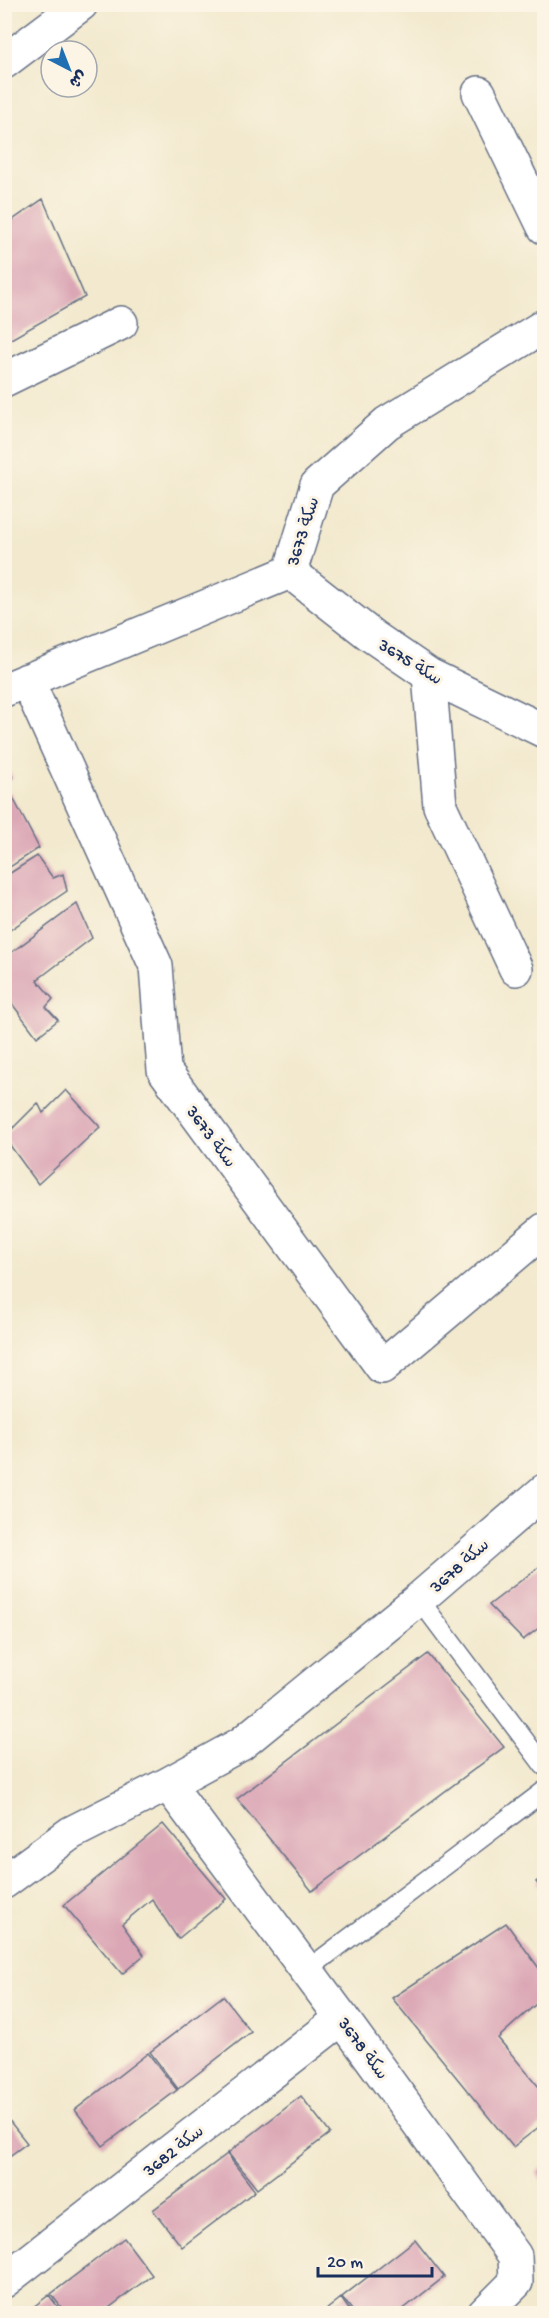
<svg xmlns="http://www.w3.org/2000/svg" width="549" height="2318" font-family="'Gochi Hand','Playpen Sans Arabic',sans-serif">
<rect width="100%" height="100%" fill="#fcf5e5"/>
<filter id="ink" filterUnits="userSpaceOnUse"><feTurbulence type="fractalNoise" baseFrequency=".0167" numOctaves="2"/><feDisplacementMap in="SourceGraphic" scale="12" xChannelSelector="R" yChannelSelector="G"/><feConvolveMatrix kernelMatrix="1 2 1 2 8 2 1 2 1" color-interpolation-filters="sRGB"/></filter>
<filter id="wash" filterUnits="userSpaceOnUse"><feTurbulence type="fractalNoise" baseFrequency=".008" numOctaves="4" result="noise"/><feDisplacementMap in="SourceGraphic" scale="24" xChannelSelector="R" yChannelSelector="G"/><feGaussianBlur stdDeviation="1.35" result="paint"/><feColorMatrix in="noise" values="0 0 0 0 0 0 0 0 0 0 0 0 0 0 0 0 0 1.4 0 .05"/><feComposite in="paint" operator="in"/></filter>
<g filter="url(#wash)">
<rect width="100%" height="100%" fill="#f2e9ce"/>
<g id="blocks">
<path fill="#dba7b6" d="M43,199L85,297L4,343V226Z
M4,763L13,778L4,783Z
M10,792L39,848L7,869L4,863V796Z
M37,856L53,878L63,874L67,891L4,934V877Z
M77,904L92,938L37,980L53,999L46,1007L58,1020L37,1037L4,993V958Z
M66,1090L100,1127L38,1184L4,1137L38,1103L43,1113Z
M544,1563V1624L523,1640L489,1605Z
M428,1654L504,1747L312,1891L237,1799Z
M163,1824L226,1899L178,1939L152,1899L122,1924L144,1955L122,1974L64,1905Z
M544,1876V1892L536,1882Z
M506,1923L544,1975V1997L498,2038L544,2093V2123L513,2147L392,1998Z
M223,1996L251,2032L178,2089L150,2052Z
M148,2053L177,2090L103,2146L75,2110Z
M301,2096L330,2133L257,2189L228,2153Z
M4,2114L27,2143L4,2160Z
M227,2154L255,2191L182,2247L153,2210Z
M544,2165V2185L536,2173Z
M124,2238L152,2275L101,2314H66L51,2294Z
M415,2240L444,2277L397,2314H355L342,2297Z
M49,2295L63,2314H24Z
M341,2298L352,2314H321Z"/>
</g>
</g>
<g filter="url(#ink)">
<use href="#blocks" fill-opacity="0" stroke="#667085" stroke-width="1.5"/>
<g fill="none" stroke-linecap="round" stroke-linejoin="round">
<defs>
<path id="lane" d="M419,1599L544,1766
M307,1970L544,1791"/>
<path id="street" d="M4,62L81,4
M479,93L544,227
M4,380L121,323
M290,572L317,485L387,423L544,326
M290,572L372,636L429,675L544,731
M429,675L440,806L516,969
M27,680L156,966L164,1070L382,1367L544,1230
M4,690L290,572
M168,1784L342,2018L515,2256L516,2282L484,2314
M4,1882L71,1833L168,1784L241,1744L419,1599L544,1491
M4,2281L342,2018"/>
</defs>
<use href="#lane" stroke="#667085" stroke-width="21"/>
<use href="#street" stroke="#667085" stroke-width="36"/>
<use href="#lane" stroke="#fff" stroke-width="18"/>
<use href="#street" stroke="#fff" stroke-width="33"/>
</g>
</g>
<g text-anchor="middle" stroke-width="6" stroke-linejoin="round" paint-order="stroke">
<g font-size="18" fill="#1b2f5e" stroke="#fcf5e5">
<text transform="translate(302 531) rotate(-72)" y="6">سكة 3673</text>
<text transform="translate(411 661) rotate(32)" y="6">سكة 3675</text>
<text transform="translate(212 1136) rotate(54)" y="6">سكة 3673</text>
<text transform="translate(459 1565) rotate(-41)" y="6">سكة 3678</text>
<text transform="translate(364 2048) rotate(54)" y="6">سكة 3678</text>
<text transform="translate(173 2150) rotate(-38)" y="6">سكة 3682</text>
</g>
</g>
<rect width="549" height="2318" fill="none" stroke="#fcf5e5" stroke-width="24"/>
<g transform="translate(69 69) rotate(138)"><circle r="28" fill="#fcf5e5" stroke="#a2a6af" stroke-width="1.5"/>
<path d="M0-4.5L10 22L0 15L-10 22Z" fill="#1f6fb2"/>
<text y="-9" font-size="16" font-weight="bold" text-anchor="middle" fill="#1b2f5e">ش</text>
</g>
<path d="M318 2267v9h114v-9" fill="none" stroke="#1b2f5e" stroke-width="3"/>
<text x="327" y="2267" font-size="18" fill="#1b2f5e" stroke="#fcf5e5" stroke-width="4.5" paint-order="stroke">20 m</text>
</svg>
